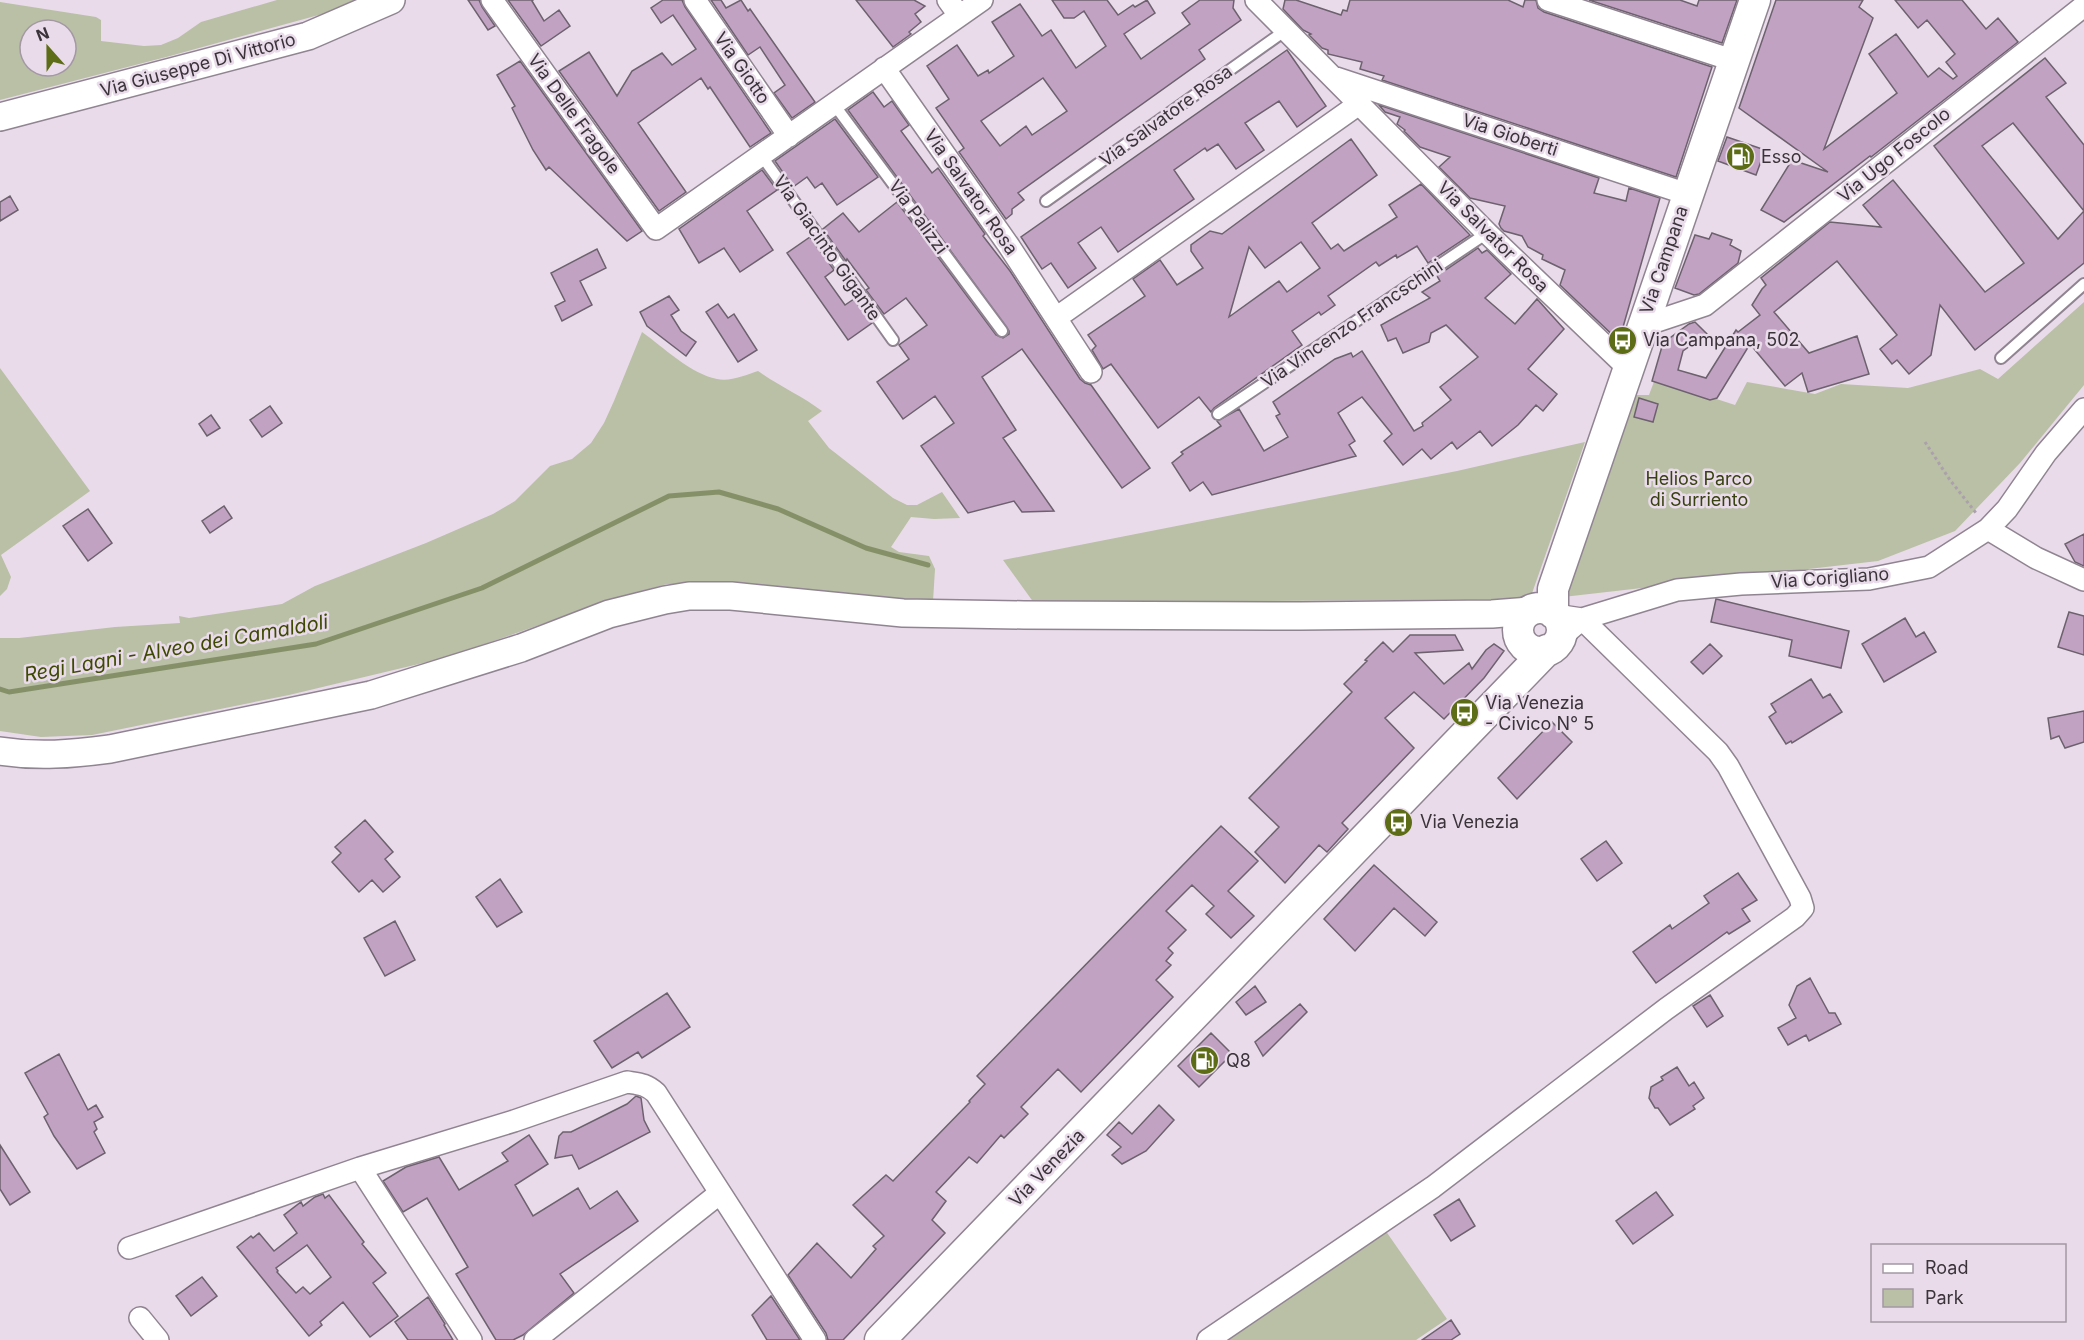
<svg xmlns="http://www.w3.org/2000/svg" width="2084" height="1340" font-family="Inter,sans-serif">
<rect width="100%" height="100%" fill="#e9dbea"/>
<path fill="#b9c0a5" fill-rule="evenodd" d="M277,0H355L326,13L170,56L0,100V2L96,17L101,20V41L144,46L161,45L178,38L201,22ZM30,30H66V66H30Z
M2084,302V385L2020,463L1955,531L1878,561L1563,597L1635,395H1649L1655,379L1735,405L1747,382L1815,394L1841,384L1908,388L1980,369L1998,379Z
M642,332C663,347 691,374 717,379C730,382 746,375 758,371C779,386 802,396 822,411L808,421L829,448L893,498L907,505H917L942,492L960,518L934,519L911,517L891,547L899,552L929,556L935,569L933,601L908,600L745,584H667L610,600L448,657L289,695L92,735L41,737L0,731V638H19L115,627L180,623L179,616L189,618L282,604L315,586L426,543L493,514L515,501L550,466L572,459L591,443L604,423L614,401Z
M0,368L90,491L1,555L11,577L7,589L0,596Z
M1585,442L1530,599L1034,603L1003,560L1457,471Z
M1383,1227L1447,1319L1416,1340H1219Z"/>
<g fill="none" stroke-linecap="round" stroke-linejoin="round">
<path stroke="#869068" stroke-width="5" d="M0,689L9,692L316,644L482,588L669,496L719,492L778,509L866,548L928,565"/>
</g>
<path fill="#c2a2c3" stroke="#6d616e" stroke-width="1.5" fill-rule="evenodd" d="M468,0H479L482,7L495,26L488,30Z
M508,0H533L532,1L544,21L559,10L570,26L541,46Z
M663,0H682L685,7L771,133L750,147L710,87L708,89L701,78L638,123L686,192L659,211L559,71L589,52L617,96L632,71L662,53L672,65L696,49L673,15L661,23L651,8Z
M711,0H721L726,8L741,0L748,11L750,9L815,102L792,118L774,93L785,85L760,47L748,55Z
M856,0H914L925,6L915,14L921,22L909,32L911,34L893,47Z
M1052,0H1107L1118,15L1133,5L1135,7L1147,0L1155,13L1124,34L1141,59L1190,24L1182,13L1200,0H1234L1233,8L1241,20L1199,50L1205,59L1018,193L1024,200L1012,209V214L1006,219L959,152L964,148L936,108L949,99L927,66L957,45L978,76L988,70L989,73L1014,56L992,22L1020,4L1042,36L1051,30L1076,68L1106,46L1084,11L1074,18H1064ZM1043,78L1067,111L1032,135L1026,126L1000,146L981,121Z
M1285,0H1296L1341,15L1343,10L1347,11L1350,0H1508L1523,7L1525,0H1536L1538,8L1544,12L1712,67L1676,177L1382,80L1384,76L1360,69L1362,62L1328,54V50L1322,48L1309,35L1311,34L1303,30L1283,9Z
M1589,0H1680L1697,6L1699,0H1737L1722,43Z
M1776,0H1863L1859,7L1873,18L1824,149L1897,93L1869,54L1896,34L1928,77L1939,68L1953,79L1957,76L1946,62L1955,54L1927,20L1918,28L1895,0H1962L1986,29L1998,18L2018,42L1871,157L1870,156L1784,222L1761,210L1792,160L1828,172L1739,108Z
M1287,50L1326,106L1297,127L1279,101L1245,123L1264,150L1236,169L1218,144L1207,151L1205,148L1174,170L1194,199L1118,252L1101,227L1078,243L1096,268L1068,288L1051,263L1042,269L1021,237Z
M2045,58L2066,83L2046,97L2084,145V263L1975,350L1940,305L1931,355L1909,374L1897,360L1892,364L1880,349L1897,335L1837,261L1774,312L1809,353L1857,336L1869,374L1808,392L1802,373L1785,386L1750,344L1717,398L1710,400L1652,381L1663,343L1689,324L1695,322L1707,334L1683,351L1678,370L1706,378L1736,330L1738,332L1760,315L1752,305L1762,289L1766,285L1761,278L1830,222L1881,227L1863,205L1893,180L1985,292L2024,263L1934,146ZM2013,123L2084,211L2058,239L1982,146Z
M520,61L642,231L627,241L549,167L546,170L533,150L512,108L515,106L497,75Z
M873,92L884,107L892,101L909,125L901,131L932,173L938,168L985,234L983,236L1010,271L1080,379L1085,383L1091,385L1150,468L1122,488L1022,349L982,377L1016,430L1003,438L1054,511L1022,512L1014,501L968,513L921,446L954,423L935,396L903,419L877,382L909,359L899,345L927,325L906,298L884,314L866,290L869,288L847,259L846,261L823,229L843,213L859,232L897,202L996,335L1003,338L1009,334V331L848,110Z
M1379,105L1599,178L1594,193L1626,201L1629,188L1660,198L1619,341L1560,285L1565,270L1542,259L1543,255L1528,247L1522,236L1504,231L1501,228L1499,224L1505,206L1470,198L1439,167L1450,157L1420,147L1404,131L1405,130L1397,124L1400,117L1385,112Z
M835,119L878,177L837,205L822,183L815,188L807,177L793,187L775,161Z
M1727,137L1765,150L1756,175L1718,161Z
M1351,139L1377,175L1312,223L1331,249L1338,244L1344,251L1397,217L1389,205L1421,184L1470,235L1428,263L1417,246L1397,258L1396,255L1379,266L1376,262L1328,296L1335,305L1321,315L1319,312L1292,331L1302,345L1214,408L1211,412L1199,397L1158,428L1111,364L1103,369L1092,350L1096,346L1088,335L1145,296L1133,279L1160,260L1177,285L1203,268L1191,251V245L1210,231L1222,234ZM1301,242L1320,268L1287,292L1279,281L1229,317L1249,247L1265,268Z
M762,170L777,190L747,211L773,250L740,272L724,248L699,263L679,229Z
M10,196L18,210L0,221V202Z
M1712,233L1732,240L1730,245L1741,251L1738,263L1699,294L1694,295L1675,288L1695,235L1709,239Z
M810,237L834,270L825,277L845,305L854,299L872,323L848,340L787,253Z
M1478,248L1482,253L1487,250L1511,274L1485,298L1515,324L1537,299L1564,329L1528,369L1557,394L1543,411L1536,405L1518,425L1492,446L1480,431L1457,449L1452,442L1431,459L1422,449L1403,465L1384,441L1392,434L1362,397L1338,413L1355,441L1349,445L1356,456L1212,495L1203,482L1190,491L1172,463L1183,454L1181,452L1221,426L1217,421L1239,409L1264,451L1288,437L1276,416L1280,414L1273,402L1335,359L1351,353L1353,357L1362,351L1414,431L1423,426L1422,423L1451,400L1440,387L1478,357L1446,325L1431,333L1429,342L1403,353L1396,338L1388,341L1381,325L1430,298L1422,292L1440,281L1437,276Z
M597,249L606,268L580,281L592,305L562,321L555,306L565,301L551,273Z
M669,296L679,310L671,315L681,331L696,342L686,356L647,326L640,312Z
M718,304L728,318L734,314L757,350L738,362L706,312Z
M1639,398L1658,404L1653,422L1634,417Z
M270,406L282,423L262,437L250,420Z
M211,415L220,428L207,436L199,424Z
M224,506L232,518L210,533L202,521Z
M88,509L112,543L88,561L63,526Z
M2084,534V566L2075,562L2065,544Z
M1716,599L1849,631L1841,668L1789,656L1792,640L1711,622Z
M2069,612L2084,616V655L2058,647Z
M1905,618L1916,637L1924,632L1936,652L1884,682L1862,644Z
M1410,635H1455L1463,650L1415,653L1444,684L1469,663L1472,669L1486,650L1494,644L1504,651L1484,678L1444,719L1414,692L1385,718L1414,748L1342,823L1348,829L1327,852L1319,845L1285,883L1255,852L1279,827L1249,798L1352,692L1344,684L1367,661L1365,660L1383,642L1393,652Z
M1710,644L1722,656L1703,674L1691,662Z
M1811,679L1823,698L1830,694L1842,712L1792,743L1791,741L1786,744L1769,717L1776,712L1771,704Z
M2084,711V742L2065,748L2059,736L2051,739L2048,718Z
M1552,722L1572,742L1517,799L1498,778Z
M365,820L393,852L385,859L400,877L383,892L372,880L359,892L332,862L341,853L335,847Z
M1221,826L1258,861L1228,891L1254,916L1231,938L1206,914L1214,906L1192,885L1166,911L1186,930L1168,948L1173,953L1166,961L1171,965L1156,980L1173,997L1081,1092L1058,1069L1021,1107L1028,1114L1004,1138L1001,1135L977,1163L969,1157L936,1192L946,1201L932,1220L945,1233L843,1340H828L826,1333L788,1275L817,1243L851,1278L876,1249L873,1246L884,1236L853,1205L886,1175L893,1181L970,1102L969,1101L985,1084L977,1076Z
M1606,841L1622,863L1597,881L1581,859Z
M1374,865L1437,922L1425,936L1394,908L1355,951L1324,919Z
M1738,873L1757,900L1742,909L1750,921L1729,934L1727,932L1656,983L1633,952L1670,925L1672,929L1709,903L1704,896Z
M500,879L522,912L497,927L476,897Z
M395,921L415,960L385,976L364,938Z
M1810,978L1829,1013H1835L1841,1024L1809,1041L1806,1035L1788,1045L1778,1028L1796,1018L1789,1005L1797,986Z
M1255,986L1266,1002L1246,1015L1236,1002Z
M667,993L690,1027L642,1058L638,1052L612,1068L594,1041Z
M1710,995L1723,1016L1707,1027L1693,1006Z
M1300,1004L1307,1012L1263,1056L1255,1042Z
M1211,1033L1232,1054L1199,1087L1178,1066Z
M59,1054L88,1110L96,1105L103,1117L94,1122L97,1129L94,1132L105,1153L77,1169L54,1136L44,1117L48,1114L25,1073Z
M1677,1067L1689,1086L1694,1082L1704,1098L1693,1106L1695,1109L1670,1125L1658,1108H1655L1649,1098L1651,1087L1663,1080L1661,1077Z
M636,1096L641,1098L644,1120L650,1132L579,1169L572,1155L555,1158L559,1136L563,1132H571L627,1104Z
M1159,1105L1174,1120L1146,1151L1122,1164L1112,1155L1121,1147L1107,1135L1119,1122L1132,1134Z
M529,1135L548,1164L515,1185L533,1216L578,1188L590,1209L617,1191L638,1221L560,1274L574,1293L523,1335L513,1340H496L456,1274L468,1267L427,1198L403,1212L383,1181L406,1167L439,1157L459,1190L508,1161L502,1153Z
M0,1145L30,1192L10,1205L0,1189Z
M1656,1192L1673,1215L1633,1244L1616,1221Z
M323,1194L325,1198L329,1195L364,1242L362,1244L386,1273L373,1283L398,1316L370,1337L343,1302L320,1322L322,1325L309,1336L237,1247L251,1236L253,1238L259,1233L274,1251L297,1233L284,1215L301,1202L303,1206L315,1197ZM307,1245L331,1277L310,1294L303,1287L296,1293L277,1272L278,1271L276,1268Z
M1459,1199L1475,1226L1451,1241L1434,1215Z
M202,1277L217,1296L191,1316L176,1296Z
M771,1296L800,1340H767L752,1315Z
M428,1297L445,1324L444,1325L453,1340H408L395,1322Z
M1451,1320L1460,1334L1451,1340H1422Z"/>
<g fill="none" stroke-linecap="round" stroke-linejoin="round">
<defs>
<path id="service" d="M833,103L1002,331
M761,155L893,340
M1046,201L1286,30
M2001,358L2084,284
M1218,414L1487,233"/>
<path id="minor" d="M492,0L656,229L982,0
M695,0L789,136
M948,0L959,15
M1256,0L1487,233L1628,368
M1548,0L1735,61
M884,68L1009,246L1091,372
M1336,78L1687,194
M1056,318L1359,104
M1642,326L1705,305L2084,6
M1988,529L2036,558L2084,580
M1560,638L1582,619L1677,590L1741,584L1869,579L1929,567L1988,529L2007,509L2046,453L2084,409
M360,1168L471,1340
M129,1248L360,1168L514,1121L627,1082C640,1084 646,1084 656,1093L815,1340
M140,1318L158,1340
M535,1340L720,1193
M1208,1340L1433,1187L1666,1009L1795,917L1803,908L1800,898L1728,766L1718,752L1582,619L1555,615"/>
<path id="tertiary" d="M0,117L308,36L391,0
M0,751C39,757 71,754 110,749L371,695L521,648L609,614L665,600L689,596H731L903,613L1024,615L1301,616L1492,614L1529,611"/>
<path id="secondary" d="M1518 630a22 22 0 1 1 44 0a22 22 0 1 1-44 0Z
M1553,613V589L1755,0
M880,1340L1547,650"/>
</defs>
<use href="#service" stroke="#918492" stroke-width="14"/>
<use href="#minor" stroke="#918492" stroke-width="24"/>
<use href="#tertiary" stroke="#918492" stroke-width="30"/>
<use href="#secondary" stroke="#918492" stroke-width="33"/>
<path stroke="#aba0ac" stroke-width="3" stroke-dasharray="3 3" stroke-linecap="butt" d="M1925,442L1950,480L1976,513"/>
<use href="#service" stroke="#fff" stroke-width="10"/>
<use href="#minor" stroke="#fff" stroke-width="21"/>
<use href="#tertiary" stroke="#fff" stroke-width="27"/>
<use href="#secondary" stroke="#fff" stroke-width="30"/>
</g>
<defs>
<symbol id="fuel-disc" viewBox="-11 -11 22 22"><circle r="9.5" fill="#5d6c16" stroke="#e9dbea"/><path d="M-5.5-6h7V0h2V4h1.3V-2.5L3-4.5l.8-.8L6-3V5H2.5V1h-1V6h-7ZM-4.2-4.7v3.2H.2V-4.7Z" fill="#fff"/></symbol>
<symbol id="bus-disc" viewBox="-11 -11 22 22"><circle r="9.5" fill="#5d6c16" stroke="#e9dbea"/><path d="M-5-6H5V4H4V6H2V4H-2V6H-4V4H-5ZM-3.5-4V0h7V-4ZM-3.5 1.2v1.5H-2V1.2ZM2 1.2v1.5H3.5V1.2Z" fill="#fff"/></symbol>
</defs>
<g fill-rule="evenodd">
<use href="#fuel-disc" x="1724" y="140" width="33" height="33"/>
<use href="#bus-disc" x="1606" y="324" width="33" height="33"/>
<use href="#bus-disc" x="1448" y="696" width="33" height="33"/>
<use href="#bus-disc" x="1382" y="806" width="33" height="33"/>
<use href="#fuel-disc" x="1188" y="1044" width="33" height="33"/>
</g>
<g text-anchor="middle" stroke-width="5" stroke-linejoin="round" paint-order="stroke">
<g font-size="18" fill="#3a343a" stroke="#e9dbea">
<text transform="translate(198 65) rotate(-15)" y="6">Via Giuseppe Di Vittorio</text>
<text transform="translate(742 68) rotate(55)" y="6">Via Giotto</text>
<text transform="translate(574 114) rotate(54)" y="6">Via Delle Fragole</text>
<text transform="translate(1166 116) rotate(-36)" y="6">Via Salvatore Rosa</text>
<text transform="translate(1510 135) rotate(18)" y="6">Via Gioberti</text>
<text transform="translate(1894 155) rotate(-39)" y="6">Via Ugo Foscolo</text>
<text transform="translate(971 192) rotate(55)" y="6">Via Salvator Rosa</text>
<text transform="translate(918 217) rotate(54)" y="6">Via Palizzi</text>
<text transform="translate(1493 237) rotate(45)" y="6">Via Salvator Rosa</text>
<text transform="translate(827 248) rotate(55)" y="6">Via Giacinto Gigante</text>
<text transform="translate(1664 260) rotate(-71)" y="6">Via Campana</text>
<text transform="translate(1352 324) rotate(-34)" y="6">Via Vincenzo Francschini</text>
<text transform="translate(1830 578) rotate(-4)" y="6">Via Corigliano</text>
<text transform="translate(1047 1168) rotate(-46)" y="6">Via Venezia</text>
</g>
<g font-size="18" fill="#3a343a" stroke="#e9dbea" text-anchor="start">
<text x="1761" y="163">Esso</text>
<text x="1643" y="346">Via Campana, 502</text>
<text x="1485" y="709">Via Venezia<tspan x="1485" dy="21">- Civico N° 5</tspan></text>
<text x="1420" y="828">Via Venezia</text>
<text x="1226" y="1067">Q8</text>
</g>
<g font-size="18" fill="#384110" stroke="#e9dbea">
<text x="1699" y="485">Helios Parco<tspan x="1699" dy="21">di Surriento</tspan></text>
</g>
<g font-size="20" font-style="italic" fill="#3e4902" stroke="#e9dbea">
<text transform="translate(176 648) rotate(-10)" y="7">Regi Lagni - Alveo dei Camaldoli</text>
</g>
</g>
<rect x="1871" y="1244" width="195" height="78" fill="#e9dbea" stroke="#a398a4" stroke-width="1.5"/>
<rect x="1883" y="1264" width="30" height="9" fill="#ffffff" stroke="#a398a4" stroke-width="1.5"/>
<text x="1925" y="1274" font-size="18" fill="#3a343a">Road</text>
<rect x="1883" y="1289" width="30" height="18" fill="#b9c0a5" stroke="#a398a4" stroke-width="1.5"/>
<text x="1925" y="1304" font-size="18" fill="#3a343a">Park</text>
<g transform="translate(48 48) rotate(339)"><circle r="28" fill="#e9dbea" stroke="#a398a4" stroke-width="1.5"/>
<path d="M0-4.5L10 22L0 15L-10 22Z" fill="#5d6c16"/>
<text y="-9" font-size="16" font-weight="bold" text-anchor="middle" fill="#3a343a">N</text>
</g>
</svg>
